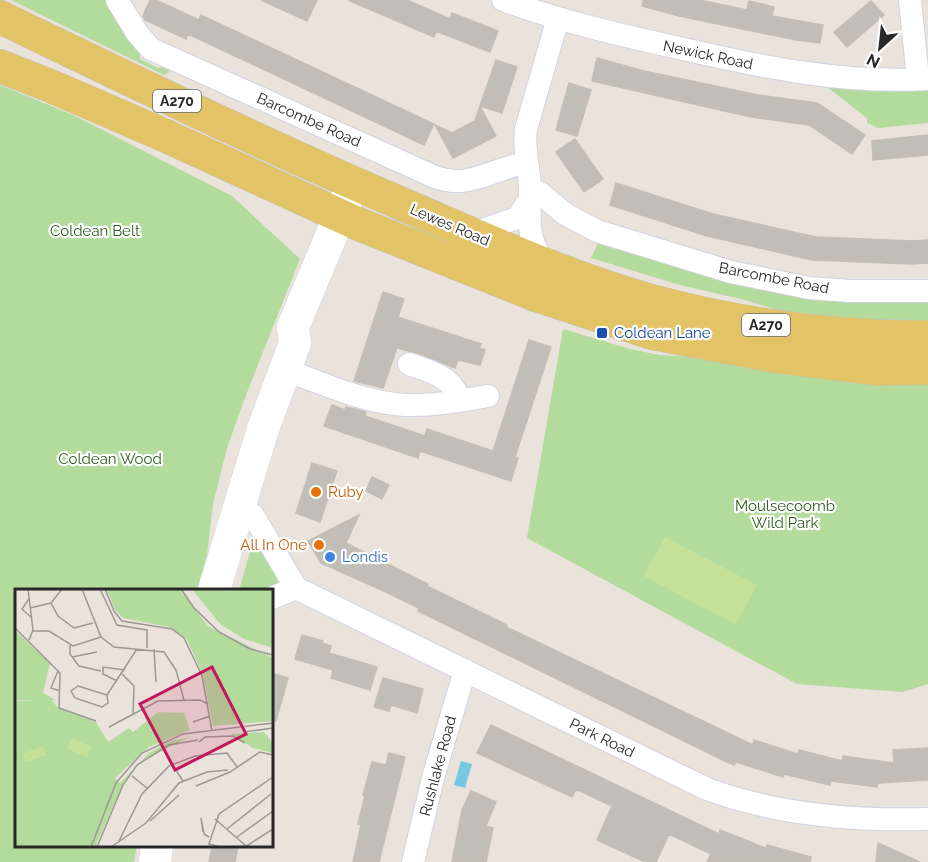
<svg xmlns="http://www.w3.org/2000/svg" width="928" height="862" font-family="Raleway,sans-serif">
<rect width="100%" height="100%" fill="#e9e3db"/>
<path fill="#b2db9c" d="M11,0H110L139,50L140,59L158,68L164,66L172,70L164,75Z
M0,85L73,115L232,196L300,259L246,395L227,448L213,504L207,555L197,590H16V846H137L134,862H0Z
M827,87L928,89V123L878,128L867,123V118Z
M600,239L928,299V325L787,313L745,300L680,285L591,258Z
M563,329L630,349L659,355L698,357L928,382V684L903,692L797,684L527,538Z
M256,532L278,576L277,583L269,590H239Z"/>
<path fill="#c3e199" d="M665,537L757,585L736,625L644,576Z"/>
<path fill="#77c6e2" d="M461,761L472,764L465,788L454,785Z"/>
<path fill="#c1bdb7" stroke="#c4beb5" stroke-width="1.5" d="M150,0H156L199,20L201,15L434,124L424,145L188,34L186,39L145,20L143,16Z
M261,0H317L307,21Z
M348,0H407L450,19L452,13L498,31L490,52L436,31L434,37Z
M643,0H700L747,10L749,1L774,7L772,16L823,25L820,43L796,40L679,16L642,6Z
M871,1L884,15L847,47L834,32Z
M597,58L644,71L758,95L817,103L865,135L852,154L809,125L751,117L592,81Z
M496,60L517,67L502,113L480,106Z
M569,83L591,90L577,136L556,130Z
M480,106L496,136L453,158L435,125L452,133L475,121Z
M928,135V155L873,160L872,141Z
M575,139L603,179L584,192L556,152Z
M616,183L713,214L816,237L912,241L928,240V263L912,264L812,260L707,236L610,205Z
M383,292L404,299L398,317L481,344L479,348L485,350L480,365L458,360L455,368L421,354L397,348L383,388L354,381Z
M529,340L551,347L515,457L518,458L511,481L420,451L418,458L324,426L332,405L345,410L346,407L366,412L365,416L425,436L427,429L493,451Z
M312,463L337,471L320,522L296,513Z
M372,477L389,485L382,499L366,491Z
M359,515L346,543L428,584L427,586L507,625L506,627L753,745L754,740L798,754L799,750L842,761L843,756L894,763L893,750L928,748V780L878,783L877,787L831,781L830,785L784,774L783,777L736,762L734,765L727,762L418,611L419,608L388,593L321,563L308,541Z
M302,635L323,641L322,643L331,646L329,653L377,667L370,690L331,678L333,670L295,659Z
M272,673L288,678L276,721H272Z
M383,678L423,689L417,713L391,705L389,711L374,707Z
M491,725L719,834L720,830L766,848L767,845L811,857L810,862H707L711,854L669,834L656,862H645L597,840L612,806L576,789L572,797L477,753Z
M389,753L405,757L379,862H353L361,825L358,824L365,796L363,795L372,762L386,765Z
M471,791L496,802L486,826L493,828L486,862H452L462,810Z
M878,843L920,862H876Z
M212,846H238L235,862H209Z"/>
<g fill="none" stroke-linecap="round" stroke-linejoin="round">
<defs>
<path id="street" d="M117,0L137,33L151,49L435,177C468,190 494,168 526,163
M503,0C560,21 620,35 679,48C761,67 843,84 928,79
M910,0L918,79
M530,189L540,193L565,214L597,231L731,272L809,288L850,291H928
M471,234L517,218L528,202
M546,265C525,237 530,222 530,190C530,169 523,153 526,129L558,18
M409,364C429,371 455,377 459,401
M285,370C323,383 364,403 405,405C433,406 460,401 488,396
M240,506L253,515L296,588L707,789C777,815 854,821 928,819
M272,598L296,588
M413,862L433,778L465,670"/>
<path id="secondary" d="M214,590L263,429L295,343L293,327L350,191
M155,862L157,846"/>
<path id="primary" d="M0,17C133,81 266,146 402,204C484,239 566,277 652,301C742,325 835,338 928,337
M0,66L53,87L166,136L356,223L533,294L652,333L773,356L879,369L928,368"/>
</defs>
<use href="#street" stroke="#d0d3df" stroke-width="24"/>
<use href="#secondary" stroke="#d0d3df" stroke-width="33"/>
<use href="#primary" stroke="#c3c3c3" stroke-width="34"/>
<use href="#street" stroke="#fff" stroke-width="22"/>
<use href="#secondary" stroke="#fff" stroke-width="32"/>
<use href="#primary" stroke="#e2c467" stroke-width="33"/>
</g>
<rect fill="#1a4fb4" stroke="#fff" stroke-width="2" x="596" y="327" width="12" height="12" rx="3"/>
<g fill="#e8710a" stroke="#fff" stroke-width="2">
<circle cx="316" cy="492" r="6"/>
<circle cx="319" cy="545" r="6"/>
</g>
<circle fill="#3f7fe0" stroke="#fff" stroke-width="2" cx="330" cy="557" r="6"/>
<g text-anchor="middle" stroke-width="4.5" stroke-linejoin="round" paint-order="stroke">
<g fill="#fff" stroke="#686868" stroke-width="1.5">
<rect x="153" y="90" width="48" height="22" rx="4.5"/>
<rect x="742" y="314" width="48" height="22" rx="4.5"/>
</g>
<g font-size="14" font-weight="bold" fill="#282828">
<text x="177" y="106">A270</text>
<text x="766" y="330">A270</text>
</g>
<g font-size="15" fill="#282828" stroke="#fff">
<text transform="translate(708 55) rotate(12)" y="5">Newick Road</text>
<text transform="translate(309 120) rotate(24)" y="5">Barcombe Road</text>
<text transform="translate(450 225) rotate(23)" y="5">Lewes Road</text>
<text transform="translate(774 278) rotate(11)" y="5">Barcombe Road</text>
<text transform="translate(602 738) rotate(26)" y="5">Park Road</text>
<text transform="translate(438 766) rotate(-75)" y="5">Rushlake Road</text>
</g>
<g font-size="15" fill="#2d5d20" stroke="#fff">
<text x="95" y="236">Coldean Belt</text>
<text x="110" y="464">Coldean Wood</text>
<text x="785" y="511">Moulsecoomb<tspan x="785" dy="17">Wild Park</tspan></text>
</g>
<g font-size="15" fill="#164399" stroke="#fff" text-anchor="start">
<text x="614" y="338">Coldean Lane</text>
</g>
<g font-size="15" fill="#c56008" stroke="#fff" text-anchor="start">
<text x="328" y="497">Ruby</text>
<text x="307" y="550" text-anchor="end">All In One</text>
</g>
<g font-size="15" fill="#366cbe" stroke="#fff" text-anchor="start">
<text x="342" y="562">Londis</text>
</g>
</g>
<g transform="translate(15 589)">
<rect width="258" height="258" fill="#e9e3db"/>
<path d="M92,0H164L193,37L258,69V132L198,137L188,87L172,50L154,38L108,29L99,19ZM177,0H258V59L229,50L205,35ZM0,42L35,74L28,104L41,111H37L42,118L81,133L93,153L114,139L118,143L143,123L169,124L175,141L134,158L100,189L105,194L134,164L156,152L175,148L126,172L109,193L80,258H0V112L20,111H0ZM249,143L258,154V164L238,159L216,145Z" fill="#b2db9c"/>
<path d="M57,149L76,158L72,168L52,160ZM28,157L32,166L11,173L7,165Z" fill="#c3e199"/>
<path fill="none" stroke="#9c9893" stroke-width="1.5" d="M13,0L18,41L14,51M67,0L86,48L99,58L149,63L161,81L169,111M85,0L102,36L132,41M90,0L99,22L107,32L157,40L169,49L187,87L197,142M166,0L179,19L204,43L235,60L258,66M14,10L7,20L16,28M36,14L43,27L59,39L78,34M15,19L36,14L47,0M0,39L45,84L44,119L81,132M18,42H34L58,57L86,48M55,56V65L64,77L86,82M132,59V40M139,60L141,93M57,68L82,63M43,82L36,99L45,102M107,85L119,97L118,125M102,92L88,85V78L110,81M63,97L92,106L93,114L87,118L60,109L56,102ZM92,106L122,60M178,133L195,127M94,138L143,112L185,111L193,115M229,143L258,139M184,153L190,148L218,147L230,154M157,175L168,192M117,187L132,199M181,197L215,183L245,163L258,166M200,230L231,257M135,232L164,206M212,240L256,205M188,243L186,229L189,245L194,248M222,248L258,222M103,254L127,205L154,177L180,167L212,164L223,179M76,258L101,194L127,164L168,145L258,134M82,258L108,196L122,176L154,156L183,151M96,258L131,234L164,194L192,183L213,181M205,258L194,255L204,225L258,188M230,258L258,240"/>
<path fill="#c2185b" fill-opacity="0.15" stroke="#c2185b" stroke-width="3" d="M197,78L231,145L160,181L125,115Z"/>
<rect width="258" height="258" fill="none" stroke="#282828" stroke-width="3"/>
</g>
<g transform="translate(880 48) rotate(207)" stroke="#ffffff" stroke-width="4.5" paint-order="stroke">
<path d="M0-4.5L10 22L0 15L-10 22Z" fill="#282828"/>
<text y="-9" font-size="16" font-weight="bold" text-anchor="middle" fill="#282828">N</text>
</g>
</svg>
